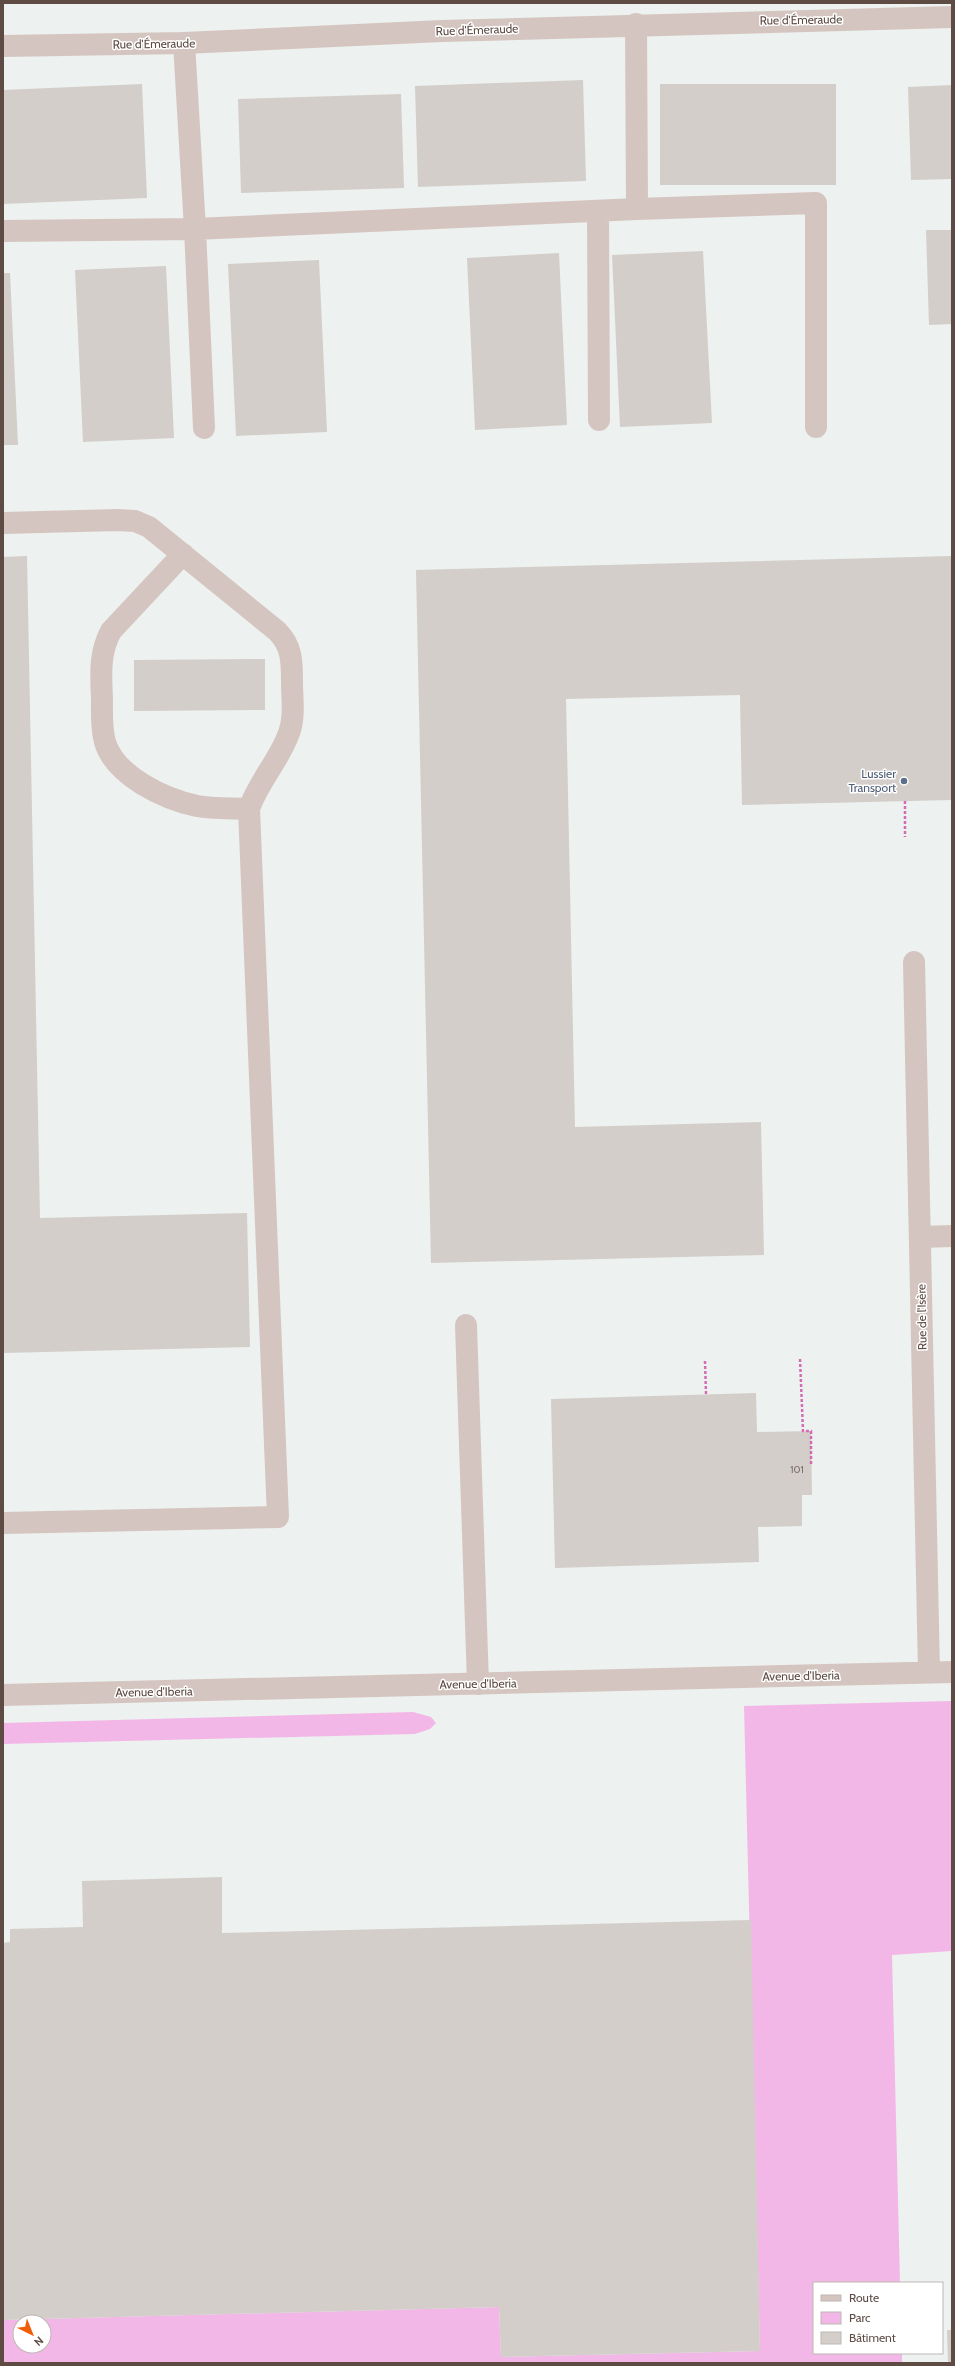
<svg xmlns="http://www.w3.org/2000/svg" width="955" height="2366" font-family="Cabin,sans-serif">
<rect width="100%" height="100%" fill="#edf1f0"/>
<path fill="#f3b7e7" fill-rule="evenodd" d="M952,1701V1951L892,1955L900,2283H814V2353H902V2363H3V2320L499,2307L501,2357L760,2351L744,1706ZM20,2322H44V2346H20Z
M413,1712L431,1717L436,1723L430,1729L415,1734L3,1744V1723Z"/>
<path fill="#d3cec9" d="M583,80L586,181L418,187L415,86Z
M142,84L147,198L3,204V90Z
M660,84H836V185H660Z
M952,85V179L911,180L908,87Z
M401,94L404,188L241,193L238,99Z
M926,230H952V324L929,325Z
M703,251L712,423L620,427L612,255Z
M559,253L567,425L475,430L467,258Z
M319,260L327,432L236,436L228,264Z
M166,266L174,438L83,442L75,270Z
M3,273H10L18,445H3Z
M27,556L40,1218L247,1213L250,1347L3,1353V557Z
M952,556V800L742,805L740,695L566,699L575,1127L761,1122L764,1255L431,1263L416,570Z
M265,659V710L134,711V660Z
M756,1393L757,1432L811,1431L812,1495H802V1526L758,1527L759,1562L555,1568L551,1399Z
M222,1877V1933L751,1920L760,2351L501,2357L499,2307L3,2320V1943L10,1942V1929L83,1927L82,1881Z
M947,2330H952V2363H948Z"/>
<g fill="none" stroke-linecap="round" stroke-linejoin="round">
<path stroke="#d46cb3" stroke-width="2.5" stroke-dasharray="3 2" stroke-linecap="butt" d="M905,801V837
M800,1359L803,1431H811V1466
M705,1361L706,1394"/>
<path stroke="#d5c5c0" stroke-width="22" d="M636,24L637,209
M184,43L195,229L637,209L816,203V427
M598,211L599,420
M3,231L195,229L204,428
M3,523L118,520L135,521L149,527L277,631C292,646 292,661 292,682C292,699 295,717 289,733C279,761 258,782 249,809L278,1517L3,1523
M183,554L111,631C99,653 101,675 102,699C102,713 101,728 105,742C115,776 164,799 197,806C213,809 232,808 249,809
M921,1237L952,1236
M466,1325L478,1684"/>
<path stroke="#d5c5c0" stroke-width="22" d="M3,46L184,43L442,31L952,17
M914,962L929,1672
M3,1695L952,1672"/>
</g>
<circle fill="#5c6f8a" stroke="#fff" stroke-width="1.5" cx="904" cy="781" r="4"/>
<g text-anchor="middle" stroke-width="3" stroke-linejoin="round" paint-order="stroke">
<g font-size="10" fill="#7a6c65">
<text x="797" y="1473">101</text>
</g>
<g font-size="12" fill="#5d4b44" stroke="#fff">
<text transform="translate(801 20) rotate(-1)" y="4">Rue d'Émeraude</text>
<text transform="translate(477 30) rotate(-2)" y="4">Rue d'Émeraude</text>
<text transform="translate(154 44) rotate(-1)" y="4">Rue d'Émeraude</text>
<text transform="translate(922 1317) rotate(-91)" y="4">Rue de l'Isère</text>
<text transform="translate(801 1676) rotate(-1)" y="4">Avenue d'Iberia</text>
<text transform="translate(478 1684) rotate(-1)" y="4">Avenue d'Iberia</text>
<text transform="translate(154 1692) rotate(-1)" y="4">Avenue d'Iberia</text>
</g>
<g font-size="12" fill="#4e5e75" stroke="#fff" text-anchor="end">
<text x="896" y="778">Lussier<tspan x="896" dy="14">Transport</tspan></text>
</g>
</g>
<rect width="955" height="2366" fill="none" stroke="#5d4b44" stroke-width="8"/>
<rect x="813" y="2282" width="130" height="72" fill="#ffffff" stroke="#beb7b4"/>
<rect x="821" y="2295" width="20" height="6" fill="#d5c5c0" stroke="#beb7b4"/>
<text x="849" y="2302" font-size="12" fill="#5d4b44">Route</text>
<rect x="821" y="2312" width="20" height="12" fill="#f3b7e7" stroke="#beb7b4"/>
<text x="849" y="2322" font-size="12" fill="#5d4b44">Parc</text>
<rect x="821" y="2332" width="20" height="12" fill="#d3cec9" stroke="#beb7b4"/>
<text x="849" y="2342" font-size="12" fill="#5d4b44">Bâtiment</text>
<g transform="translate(32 2334) rotate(137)"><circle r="19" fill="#ffffff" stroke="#beb7b4"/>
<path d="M0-3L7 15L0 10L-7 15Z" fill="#f05f08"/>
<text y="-6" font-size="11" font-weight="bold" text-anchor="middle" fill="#5d4b44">N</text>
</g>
</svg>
